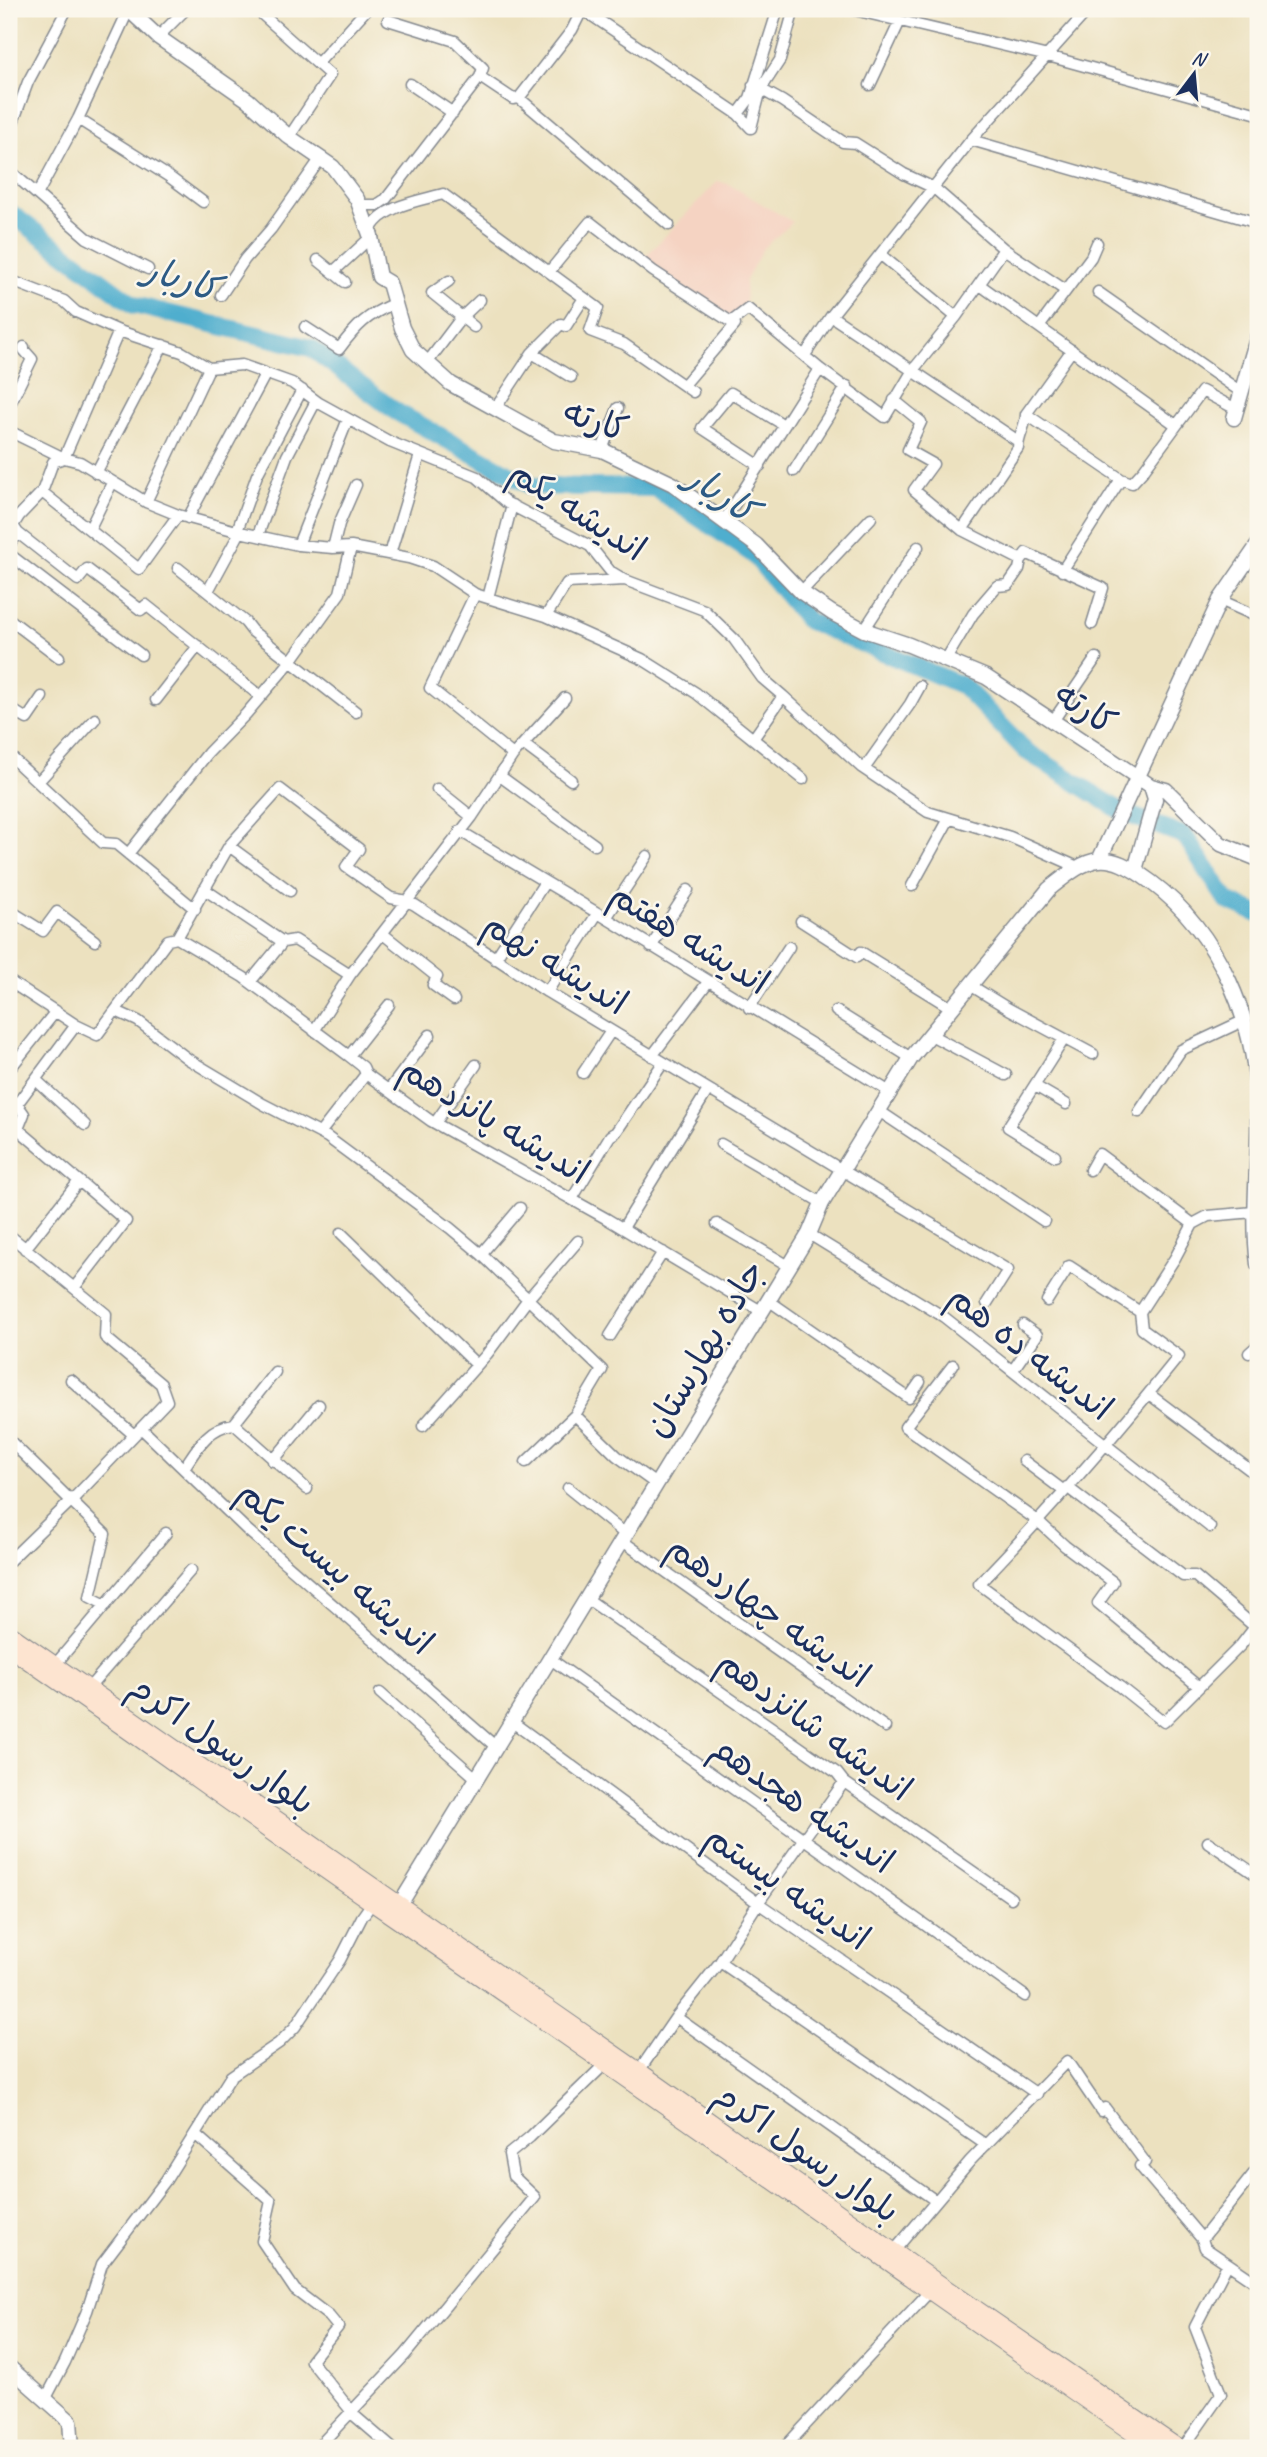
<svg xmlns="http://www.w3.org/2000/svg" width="1267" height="2457" font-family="Caveat,'Playpen Sans Arabic',sans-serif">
<rect width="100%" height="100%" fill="#fbf7ec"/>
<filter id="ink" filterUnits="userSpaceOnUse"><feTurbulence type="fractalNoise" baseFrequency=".0143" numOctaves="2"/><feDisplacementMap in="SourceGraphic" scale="14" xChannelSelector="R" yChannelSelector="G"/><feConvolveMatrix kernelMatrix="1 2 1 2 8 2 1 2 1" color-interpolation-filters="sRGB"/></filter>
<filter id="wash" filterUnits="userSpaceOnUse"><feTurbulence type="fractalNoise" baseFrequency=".00686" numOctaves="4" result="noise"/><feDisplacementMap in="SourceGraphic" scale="28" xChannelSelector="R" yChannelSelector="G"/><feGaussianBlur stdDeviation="1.57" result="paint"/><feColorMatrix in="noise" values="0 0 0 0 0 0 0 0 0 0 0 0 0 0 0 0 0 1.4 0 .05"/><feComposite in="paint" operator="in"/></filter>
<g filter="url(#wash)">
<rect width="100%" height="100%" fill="#ece1bf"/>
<path fill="#f5d3c2" d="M718,181L730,185L793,222L763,248L745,282L746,306L730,320L641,261Z"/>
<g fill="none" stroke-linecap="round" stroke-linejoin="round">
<path stroke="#4faece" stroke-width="18" d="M9,212L134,305L311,348L395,411L531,486L655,488L754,555L808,621L963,686L1026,751L1124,813L1185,836L1227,901L1258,914"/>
</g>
</g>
<g filter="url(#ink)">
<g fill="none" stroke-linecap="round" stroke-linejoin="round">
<defs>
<path id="minor" d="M256,9L330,75L289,137
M582,9L738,114L751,128
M850,9L1048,56L1258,114
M158,37L186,9
M318,63L367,9
M480,77L513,99L519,98L669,225
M410,84L453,113
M753,85L782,101L843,142L855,143L904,174L934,188L1004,249L1065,290
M870,85L900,21
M519,98L572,30L582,10
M738,114L750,98L778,9
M78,119L168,176L203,202
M751,128L761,89L780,60L794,9
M9,133L28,82L67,9
M971,140L1258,223
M9,170L87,238L148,269
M38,193L78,119L129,9
M360,205H377L386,199L480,77L483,68L455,41L388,20
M373,236L371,228C385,205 419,201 443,194L598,308L590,331L624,344L693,392
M881,255L956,317
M318,260L345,282
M333,272L371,237
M549,272L590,222L653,271L731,322L748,309L820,369L885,417L913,370L956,317L1004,249
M9,280L64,301L76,312L119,331L182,352L209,368L242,365L292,383L319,403L390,442L477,477L507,503L590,546L610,571L625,580L704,610L734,639L762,678L783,696L861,767L928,812L1010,837L1080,868
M449,281L432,293L474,327
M980,285L1176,425
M1098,292L1241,392
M221,295L245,259L271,229L321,158
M831,316L1018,441
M305,327L339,349C357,325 367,315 395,303
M1039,327L1091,257L1097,243
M532,353L571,377
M805,355L831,316L971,140L1089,9
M427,363L461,318L480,300
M684,385L735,325L731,322
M894,400L921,422L908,450L933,464L914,490L962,530L1021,560L1026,553L1103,588L1092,624
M9,406L32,359L24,350V347
M495,409L532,353L561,324L566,326L584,298
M1026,414L1121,479
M9,431L64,458L119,331
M602,450L618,408
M760,466L702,428L731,393L784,425
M794,471L847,386
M96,473L163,345
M42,492L139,569L178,515
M146,502L209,368
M188,518L265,375
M724,521L820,369
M90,528L112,483
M962,530L1018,448C1018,436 1026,426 1026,414L1072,350
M237,531L257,475L302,390
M9,532L19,516L42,492L53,462L64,458L80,462L146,502L178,515L240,532L298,545L333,548L351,547L409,558L433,566L475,594L546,616L567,583L625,580
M18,533L78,580L87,569L141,610L146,605L260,696
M258,535L287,456L316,401
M9,545L18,533L14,527
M298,545L348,419
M333,548L339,524L356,485
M9,554L141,655
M390,554L420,455
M178,568L245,622L252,631L356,712
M1062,571L1121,479L1132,483L1143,471L1202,391L1236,409
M208,591L240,532
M801,592L871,518
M475,594L430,688L513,755
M488,598L512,505
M1220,600L1258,617
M546,616L642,659L696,693L803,779
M9,619L59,657
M864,630L918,547
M945,661L973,614L997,586L1008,585L1019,569L1021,560
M156,700L198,646
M9,708L27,719L42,697
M1053,721L1096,658
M753,739L783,696
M523,744L571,780
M9,757H11L103,843L116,844L195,909
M864,769L910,704L920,686
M500,776L595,845
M38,782L95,719
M437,789L472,817
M460,831L606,918L890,1092
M229,846L290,891
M128,854L208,753L246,714L291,661L340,593L351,547
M912,886L949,819
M204,889L283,942L295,940L350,975
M9,910L43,931L57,912L95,941
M606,918L647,856
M801,921L857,957L861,952L953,1009
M383,934L437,977L433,985L454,1000
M177,938L229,846L280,789L359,849L346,867L391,898L407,901L415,905L547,992L1008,1270L987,1303
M177,938L243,977L349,1056L363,1067L366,1074L431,1121L607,1219L761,1311
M651,947L688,890
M495,959L545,882
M9,981L76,1025L97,1035L168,940L177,938
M250,982L283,942
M970,985L1009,1009L1093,1054
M547,992L597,914
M749,1008L789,947
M116,1011L138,1021L188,1059L263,1104L327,1137L450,1228L481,1254L602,1370L575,1415L526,1462
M836,1011L911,1058
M314,1031L350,975L472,817L513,755L565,698
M929,1034L1006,1075
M349,1056L389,1005
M652,1056L708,982
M9,1070L56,1011
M583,1073L611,1031
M36,1080L85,1125
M1035,1086L1066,1104
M389,1090L430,1035
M879,1111L1044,1221
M1139,1112L1181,1050L1245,1020
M435,1123L476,1065
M320,1133L366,1074
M721,1144L822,1203
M1055,1156L1008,1127L1064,1039
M1090,1170L1099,1154L1193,1224
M572,1199L610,1136L616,1132L663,1063
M1254,1212L1208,1216L1193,1224L1175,1258L1140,1312L1142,1329L1179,1356C1116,1435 1049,1511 979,1584L1120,1687L1164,1722L1241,1645L1258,1623
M717,1224L789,1266
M623,1228L708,1090
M341,1233L477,1365
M809,1234L944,1317L1210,1527
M9,1235L106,1314L105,1337L161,1384L167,1401L72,1500L9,1561
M25,1249L79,1181
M481,1254L520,1208
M74,1288L126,1221L18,1129L24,1114L17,1104L76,1025
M768,1300L909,1398L920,1382
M1047,1301L1069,1266L1140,1312
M610,1336L663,1252
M1249,1353L1258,1345
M953,1365L905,1427L1038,1521L1065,1546L1113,1582L1098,1603L1199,1687
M1013,1370L1037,1335L1023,1325
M71,1380L134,1435
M1149,1394L1258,1476
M575,1415L617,1456L656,1484
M234,1424L307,1489
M423,1426L487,1354L528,1299L578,1241
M141,1428L246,1529L495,1746
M9,1440L105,1534L90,1597L106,1605
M273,1461L319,1405
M1024,1461L1064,1491
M184,1468C197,1448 208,1427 234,1424L275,1372
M1067,1487L1183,1576H1195L1255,1627
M568,1488L625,1534
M621,1540L885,1727
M586,1598L837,1773L844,1782L1011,1898
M549,1658L1025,1996
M54,1666L166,1533
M88,1689L191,1570
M380,1693L476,1778
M511,1721L758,1903L1037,2094
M1208,1842L1258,1876
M720,1962L986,2145
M676,2017L936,2201
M639,2071L676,2017L720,1962L758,1903L844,1782
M195,2134L271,2201L262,2241L295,2290L329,2316L338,2327L311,2361L356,2417L392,2448
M1258,2168L1202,2239L1205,2248L1258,2284
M894,2251L970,2161L1067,2061L1101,2111L1105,2108L1145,2162L1140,2166L1202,2239
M45,2400L65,2362L87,2311L102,2264L166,2180L231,2076L279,2043L295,2027L340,1960L362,1917L372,1903
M317,2448L405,2355L535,2197L513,2176L509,2154L530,2137L606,2063
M784,2448L930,2291
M1183,2448L1221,2394L1195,2327L1227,2265"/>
<path id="tertiary" d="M128,9L158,37L248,100L289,137L333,167L357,199L371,237L379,277L389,283L402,328L413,350L451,384L554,441L602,450L673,484L756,545L801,592L832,613L864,630L909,645L986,677L1151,786L1155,799L1135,870
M1234,418L1258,335
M1151,786L1166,790L1221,844L1258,859
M1100,858L1220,600L1258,545
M399,1906L809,1234L822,1203L911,1058L1049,889C1091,855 1105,848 1151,882C1220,933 1255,1021 1258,1105C1260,1158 1251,1211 1258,1264
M9,2367L70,2421L72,2448"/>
<path id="secondary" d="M9,1633L639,2071L933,2279L1179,2448
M9,1648C131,1731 249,1818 371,1902C634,2082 893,2266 1154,2448"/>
</defs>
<use href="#minor" stroke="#84888e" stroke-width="13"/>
<use href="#tertiary" stroke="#84888e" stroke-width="17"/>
<use href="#secondary" stroke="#84888e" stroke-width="18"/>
<use href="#minor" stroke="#fff" stroke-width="10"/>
<use href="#tertiary" stroke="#fff" stroke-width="14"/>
<use href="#secondary" stroke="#fde4d0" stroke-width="16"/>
</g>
</g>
<g text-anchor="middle" stroke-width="5" stroke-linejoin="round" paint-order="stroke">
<g font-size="35" fill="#1b2f5e" stroke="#fbf7ec">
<text transform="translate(596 420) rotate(19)" y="12">کارته</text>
<text transform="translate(578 510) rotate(33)" y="12">اندیشه یکم</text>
<text transform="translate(1086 708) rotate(34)" y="12">کارته</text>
<text transform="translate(690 938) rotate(32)" y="12">اندیشه هفتم</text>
<text transform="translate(556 963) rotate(32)" y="12">اندیشه نهم</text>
<text transform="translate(495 1120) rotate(31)" y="12">اندیشه پانزدهم</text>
<text transform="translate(704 1348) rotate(-59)" y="12">جاده بهارستان</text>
<text transform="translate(1031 1352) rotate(38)" y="12">اندیشه ده هم</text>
<text transform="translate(336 1567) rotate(41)" y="12">اندیشه بیست یکم</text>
<text transform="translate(769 1611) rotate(35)" y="12">اندیشه چهاردهم</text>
<text transform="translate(815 1725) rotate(36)" y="12">اندیشه شانزدهم</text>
<text transform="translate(222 1744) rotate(35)" y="12">بلوار رسول اکرم</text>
<text transform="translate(803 1804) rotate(35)" y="12">اندیشه هجدهم</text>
<text transform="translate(788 1887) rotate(35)" y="12">اندیشه بیستم</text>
<text transform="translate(807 2152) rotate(35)" y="12">بلوار رسول اکرم</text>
</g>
<g font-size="37" font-style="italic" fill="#2d5b85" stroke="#fbf7ec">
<text transform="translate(182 278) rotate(18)" y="13">کاربار</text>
<text transform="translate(722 493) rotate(34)" y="13">کاربار</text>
</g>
</g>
<rect width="1267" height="2457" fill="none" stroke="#fbf7ec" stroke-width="35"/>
<g transform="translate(1194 74) rotate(16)" stroke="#fbf7ec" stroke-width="5" paint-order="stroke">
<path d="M0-5L12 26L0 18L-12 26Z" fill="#1b2f5e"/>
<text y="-10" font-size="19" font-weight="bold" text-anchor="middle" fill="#1b2f5e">N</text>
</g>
</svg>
